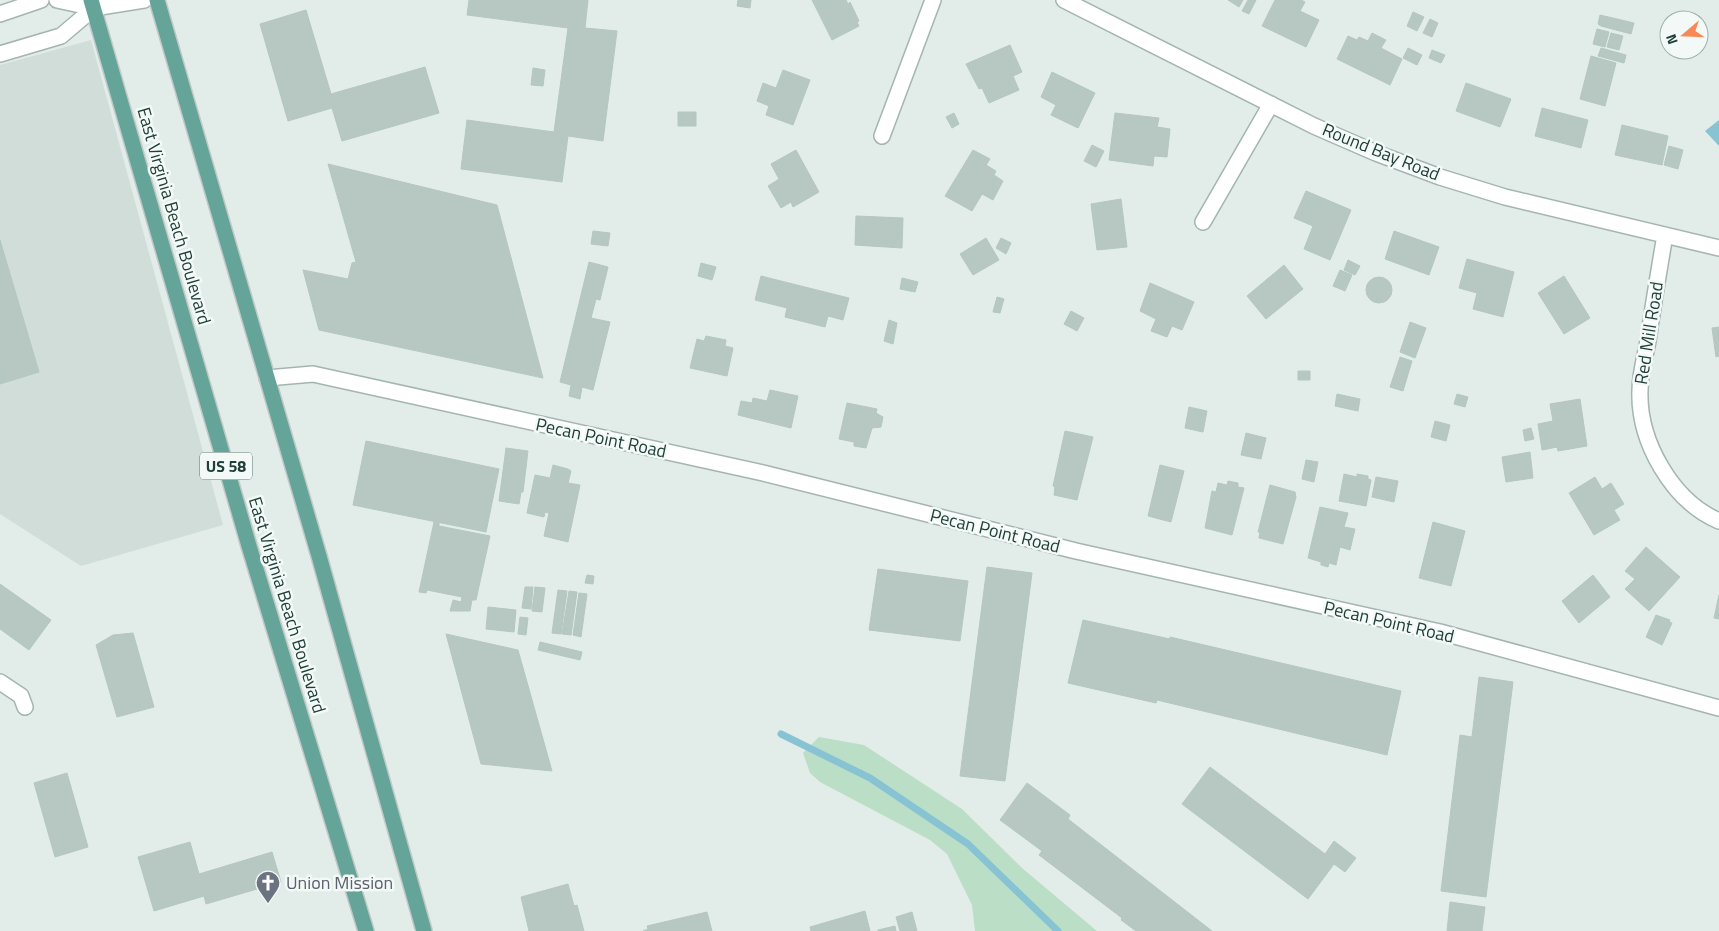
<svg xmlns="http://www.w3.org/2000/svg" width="1719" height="931" font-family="'Titillium Web',sans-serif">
<rect width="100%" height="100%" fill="#e2ede9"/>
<path fill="#d0ddd8" d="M91,40L223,525L81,566L0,514V65Z"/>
<path fill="#badfc6" d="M819,737L864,745L962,809L1022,868L1097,931H975L972,905L947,854L930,840L820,782L810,773L803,753Z"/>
<path fill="#88c3d4" d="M1719,120V146L1705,131Z"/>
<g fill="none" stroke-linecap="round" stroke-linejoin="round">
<path stroke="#88c3d4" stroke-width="7" d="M781,734L870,778L968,844L1058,931"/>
</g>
<path fill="#b7c8c2" stroke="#b4c7c0" d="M469,0H588L585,28L617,31L603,141L568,136L562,182L461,169L467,120L554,132L568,28L467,15Z
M738,0H751L750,8L737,6Z
M812,0H846L848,4L850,2L859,21L857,22L859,26L832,40Z
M1228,0H1243L1239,7Z
M1248,0H1256L1249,14L1242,11Z
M1275,0H1301L1305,2L1300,11L1319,20L1306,47L1262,26Z
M306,10L331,94L425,67L439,113L342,141L332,108L288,121L260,24Z
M1413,12L1424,17L1417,31L1407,26Z
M1600,15L1634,23L1631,34L1601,26L1598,24Z
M1430,19L1438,23L1432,37L1423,33Z
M1597,29L1609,32L1605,47L1593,44Z
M1372,33L1386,40L1381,48L1402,59L1390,85L1337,59L1348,36L1357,40L1359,37L1368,41Z
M1611,33L1623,36L1619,50L1607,47Z
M1010,45L1022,72L1013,76L1019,90L989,103L982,88L979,89L966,64Z
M1408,48L1422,55L1417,65L1403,58Z
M1601,48L1626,55L1624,63L1598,56Z
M1432,50L1445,55L1441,63L1429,58Z
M1591,56L1616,63L1605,106L1580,99Z
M533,68L545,70L543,86L531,85Z
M783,70L810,80L793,125L766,115L769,106L757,101L763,83L776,88Z
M1052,72L1095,93L1078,128L1051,115L1056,105L1041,97Z
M1466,83L1511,99L1500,127L1456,111Z
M1542,108L1588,120L1581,148L1535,136Z
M678,112H696V126H678Z
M954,113L959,124L952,128L946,117Z
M1115,113L1159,118L1157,127L1170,129L1167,157L1154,156L1153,166L1109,160Z
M1622,125L1668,136L1662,165L1615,155Z
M1092,145L1104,151L1096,167L1084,161Z
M1669,146L1683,150L1678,169L1664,165Z
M796,150L819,192L793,207L791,202L781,208L768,186L779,179L771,164Z
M973,150L990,159L986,165L996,171L994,175L1003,181L993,200L982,194L972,211L945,196Z
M328,164L497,205L543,378L319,330L303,270L348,279L352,263L356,262Z
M1306,191L1351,210L1330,260L1304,249L1313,226L1294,218Z
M1121,199L1127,247L1097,250L1091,204Z
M856,216L903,218L902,248L855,245Z
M593,231L610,233L608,246L591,244Z
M1394,231L1439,247L1429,275L1385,259Z
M986,238L999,260L973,275L960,254Z
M1001,238L1011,243L1006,254L996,248Z
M0,240L39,372L0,384Z
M1467,259L1514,272L1503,317L1473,309L1477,293L1459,288Z
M1348,260L1360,266L1355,275L1344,270Z
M589,262L608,267L600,300L596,299L591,318L610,322L593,390L582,387L580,399L569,396L571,385L560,382Z
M701,263L716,267L712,280L698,276Z
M1284,265L1303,289L1266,319L1247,296Z
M1340,270L1352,275L1345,291L1333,286Z
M761,276L849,298L843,320L828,316L825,327L785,317L787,308L755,300Z
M1564,276L1590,318L1564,334L1538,293Z
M1366 290a13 13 0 1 1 26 0a13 13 0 1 1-26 0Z
M902,278L918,282L915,292L900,289Z
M1150,283L1194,302L1182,330L1172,326L1167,337L1151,331L1156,319L1140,311Z
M997,297L1004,299L1000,313L993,312Z
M1071,311L1084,318L1077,331L1064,324Z
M889,320L897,323L893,344L884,341Z
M1410,322L1426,328L1415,358L1400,352Z
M1719,327V356L1716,357L1712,328Z
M706,336L726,340L725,346L733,348L727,376L690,368L697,339L704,341Z
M1400,357L1412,361L1403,391L1390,387Z
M1298,371H1310V380H1298Z
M770,390L798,396L791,428L738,415L741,401L752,403L753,398L767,401Z
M1337,394L1360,399L1358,411L1335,406Z
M1457,394L1468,397L1465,407L1454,404Z
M1580,399L1587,446L1558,451L1557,447L1542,450L1538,424L1553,421L1550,404Z
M847,403L877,409L876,413L883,417L881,427L872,428L866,448L854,446V442L839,439Z
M1189,407L1207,411L1203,432L1185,428Z
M1435,421L1450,425L1446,441L1431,437Z
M1531,428L1534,439L1525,441L1523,430Z
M1065,431L1093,437L1077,500L1054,495L1055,487L1053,486Z
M1246,433L1266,438L1261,459L1241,455Z
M366,441L499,469L486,532L353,505Z
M506,448L528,451L523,492H521L519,504L499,501Z
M1530,452L1533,478L1506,482L1502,457Z
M1306,460L1318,462L1314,482L1302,479Z
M553,465L568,469L571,471L568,483L580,485L568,542L544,536L549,513L545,512L544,517L527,513L535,475L550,478Z
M1160,465L1184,471L1171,522L1148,516Z
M1344,474L1357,477V474L1368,476V479L1371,480L1366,506L1339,501Z
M1376,477L1398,481L1394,502L1372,497Z
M1595,477L1602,489L1611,483L1624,504L1614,510L1620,520L1594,535L1569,493Z
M1228,481L1238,483V487L1244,488L1232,535L1205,528L1212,491L1216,492L1218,483L1227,485Z
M1270,485L1295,492L1296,497L1283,544L1259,538L1260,532H1258Z
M1320,507L1348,513L1344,527L1355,529L1350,550L1340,547L1336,565L1329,563L1328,567L1321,565V562L1308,558Z
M434,522L439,523V526L490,536L476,600H472L470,611H450L453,600L461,602L462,597L427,590L426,593L419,592Z
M1433,522L1465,531L1451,586L1419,578Z
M1646,547L1680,577L1649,611L1625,589L1635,579L1625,571Z
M987,567L1032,573L1005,781L960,776Z
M878,569L968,581L960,641L869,630Z
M587,575L594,576L593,584L585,583Z
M1593,575L1610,597L1579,623L1562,601Z
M0,584L51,620L29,650L0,629Z
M525,587H533L531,609L522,608Z
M535,587L545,588L542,612L532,611Z
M558,590L567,591L561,634L552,633Z
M569,591L577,592L571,635L562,634Z
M579,593L587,594L581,637L573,635Z
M1719,595V619L1714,618Z
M488,607L516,610L514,632L486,629Z
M1656,615L1670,620L1669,622L1672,623L1662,645L1646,637Z
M520,617L528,618L526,635L518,634Z
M1083,620L1170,639V637L1401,691L1387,755L1157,700L1156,703L1068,683Z
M133,633L154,707L117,717L96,645L113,635Z
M446,634L518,650L552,771L481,764Z
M540,642L582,652L580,660L538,650Z
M1479,677L1513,682L1486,897L1441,891L1460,735L1472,737Z
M1210,767L1325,854L1334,841L1356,858L1345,872L1334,864L1308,899L1182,804Z
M67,773L88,847L55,857L34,783Z
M1027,783L1070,815L1068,819L1212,931H1136L1121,920L1122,918L1039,855L1042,851L1000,820Z
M190,842L199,874L272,852L281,882L206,904L204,896L154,911L138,857Z
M568,884L574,906L577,905L584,931H529L521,897Z
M1450,902L1485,907L1482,931H1447Z
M865,911L870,931H811L810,927Z
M707,912L712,931H643L648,929L647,926Z
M912,912L917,931H900L896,917Z
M895,926L896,931H878V930Z"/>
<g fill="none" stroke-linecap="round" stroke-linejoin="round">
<defs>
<path id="minor" d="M1064,0L1314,126L1376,153L1440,177L1505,197L1719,248
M882,136L933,0
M1203,222L1271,104
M1665,235C1659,270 1653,306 1648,341C1645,357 1640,374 1640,390C1638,441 1672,501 1719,521
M267,378L313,374L763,473L1076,551L1440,632L1719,708
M0,682L21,696L25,707"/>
<path id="tertiary" d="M57,0L94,8L144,0
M0,14L41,0
M0,54L61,36L94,8"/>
<path id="primary" d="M91,0L249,546L366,931
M157,0L319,556L424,931"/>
</defs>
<use href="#minor" stroke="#a4b5b1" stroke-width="18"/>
<use href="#tertiary" stroke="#a4b5b1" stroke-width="18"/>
<use href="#primary" stroke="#c1c9c8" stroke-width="18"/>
<use href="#minor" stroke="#fff" stroke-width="15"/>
<use href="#tertiary" stroke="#fff" stroke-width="15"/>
<use href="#primary" stroke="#65a498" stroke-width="15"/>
</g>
<defs>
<symbol id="church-pin" viewBox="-11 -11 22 30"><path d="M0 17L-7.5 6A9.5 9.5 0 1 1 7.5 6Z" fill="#6b7280" stroke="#f3f9f6"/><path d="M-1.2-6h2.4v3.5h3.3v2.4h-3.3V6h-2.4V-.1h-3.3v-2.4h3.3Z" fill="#fff"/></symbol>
</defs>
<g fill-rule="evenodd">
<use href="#church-pin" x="254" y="869" width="28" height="38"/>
</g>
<g text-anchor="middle" stroke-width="5" stroke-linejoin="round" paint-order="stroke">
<rect fill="#f3f9f6" stroke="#607772" stroke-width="1" x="200" y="452.5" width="52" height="27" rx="4"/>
<g font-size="16" font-weight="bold" fill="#213f39">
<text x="226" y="472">US 58</text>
</g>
<g font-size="18" fill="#213f39" stroke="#f3f9f6">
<text transform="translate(1381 152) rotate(22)" y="6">Round Bay Road</text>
<text transform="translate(174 216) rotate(74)" y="6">East Virginia Beach Boulevard</text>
<text transform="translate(1649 333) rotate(-81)" y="6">Red Mill Road</text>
<text transform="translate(601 438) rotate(12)" y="6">Pecan Point Road</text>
<text transform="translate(995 531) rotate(14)" y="6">Pecan Point Road</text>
<text transform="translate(287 605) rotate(73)" y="6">East Virginia Beach Boulevard</text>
<text transform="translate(1389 622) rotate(13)" y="6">Pecan Point Road</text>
</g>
<g font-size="18" fill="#5b616d" stroke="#f3f9f6" text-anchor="start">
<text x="286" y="889">Union Mission</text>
</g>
</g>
<g transform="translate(1684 35) rotate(251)"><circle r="24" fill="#f3f9f6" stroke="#9fafaa"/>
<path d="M0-4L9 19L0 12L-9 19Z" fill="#f88856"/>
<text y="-8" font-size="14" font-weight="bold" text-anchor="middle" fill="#213f39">N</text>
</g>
</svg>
